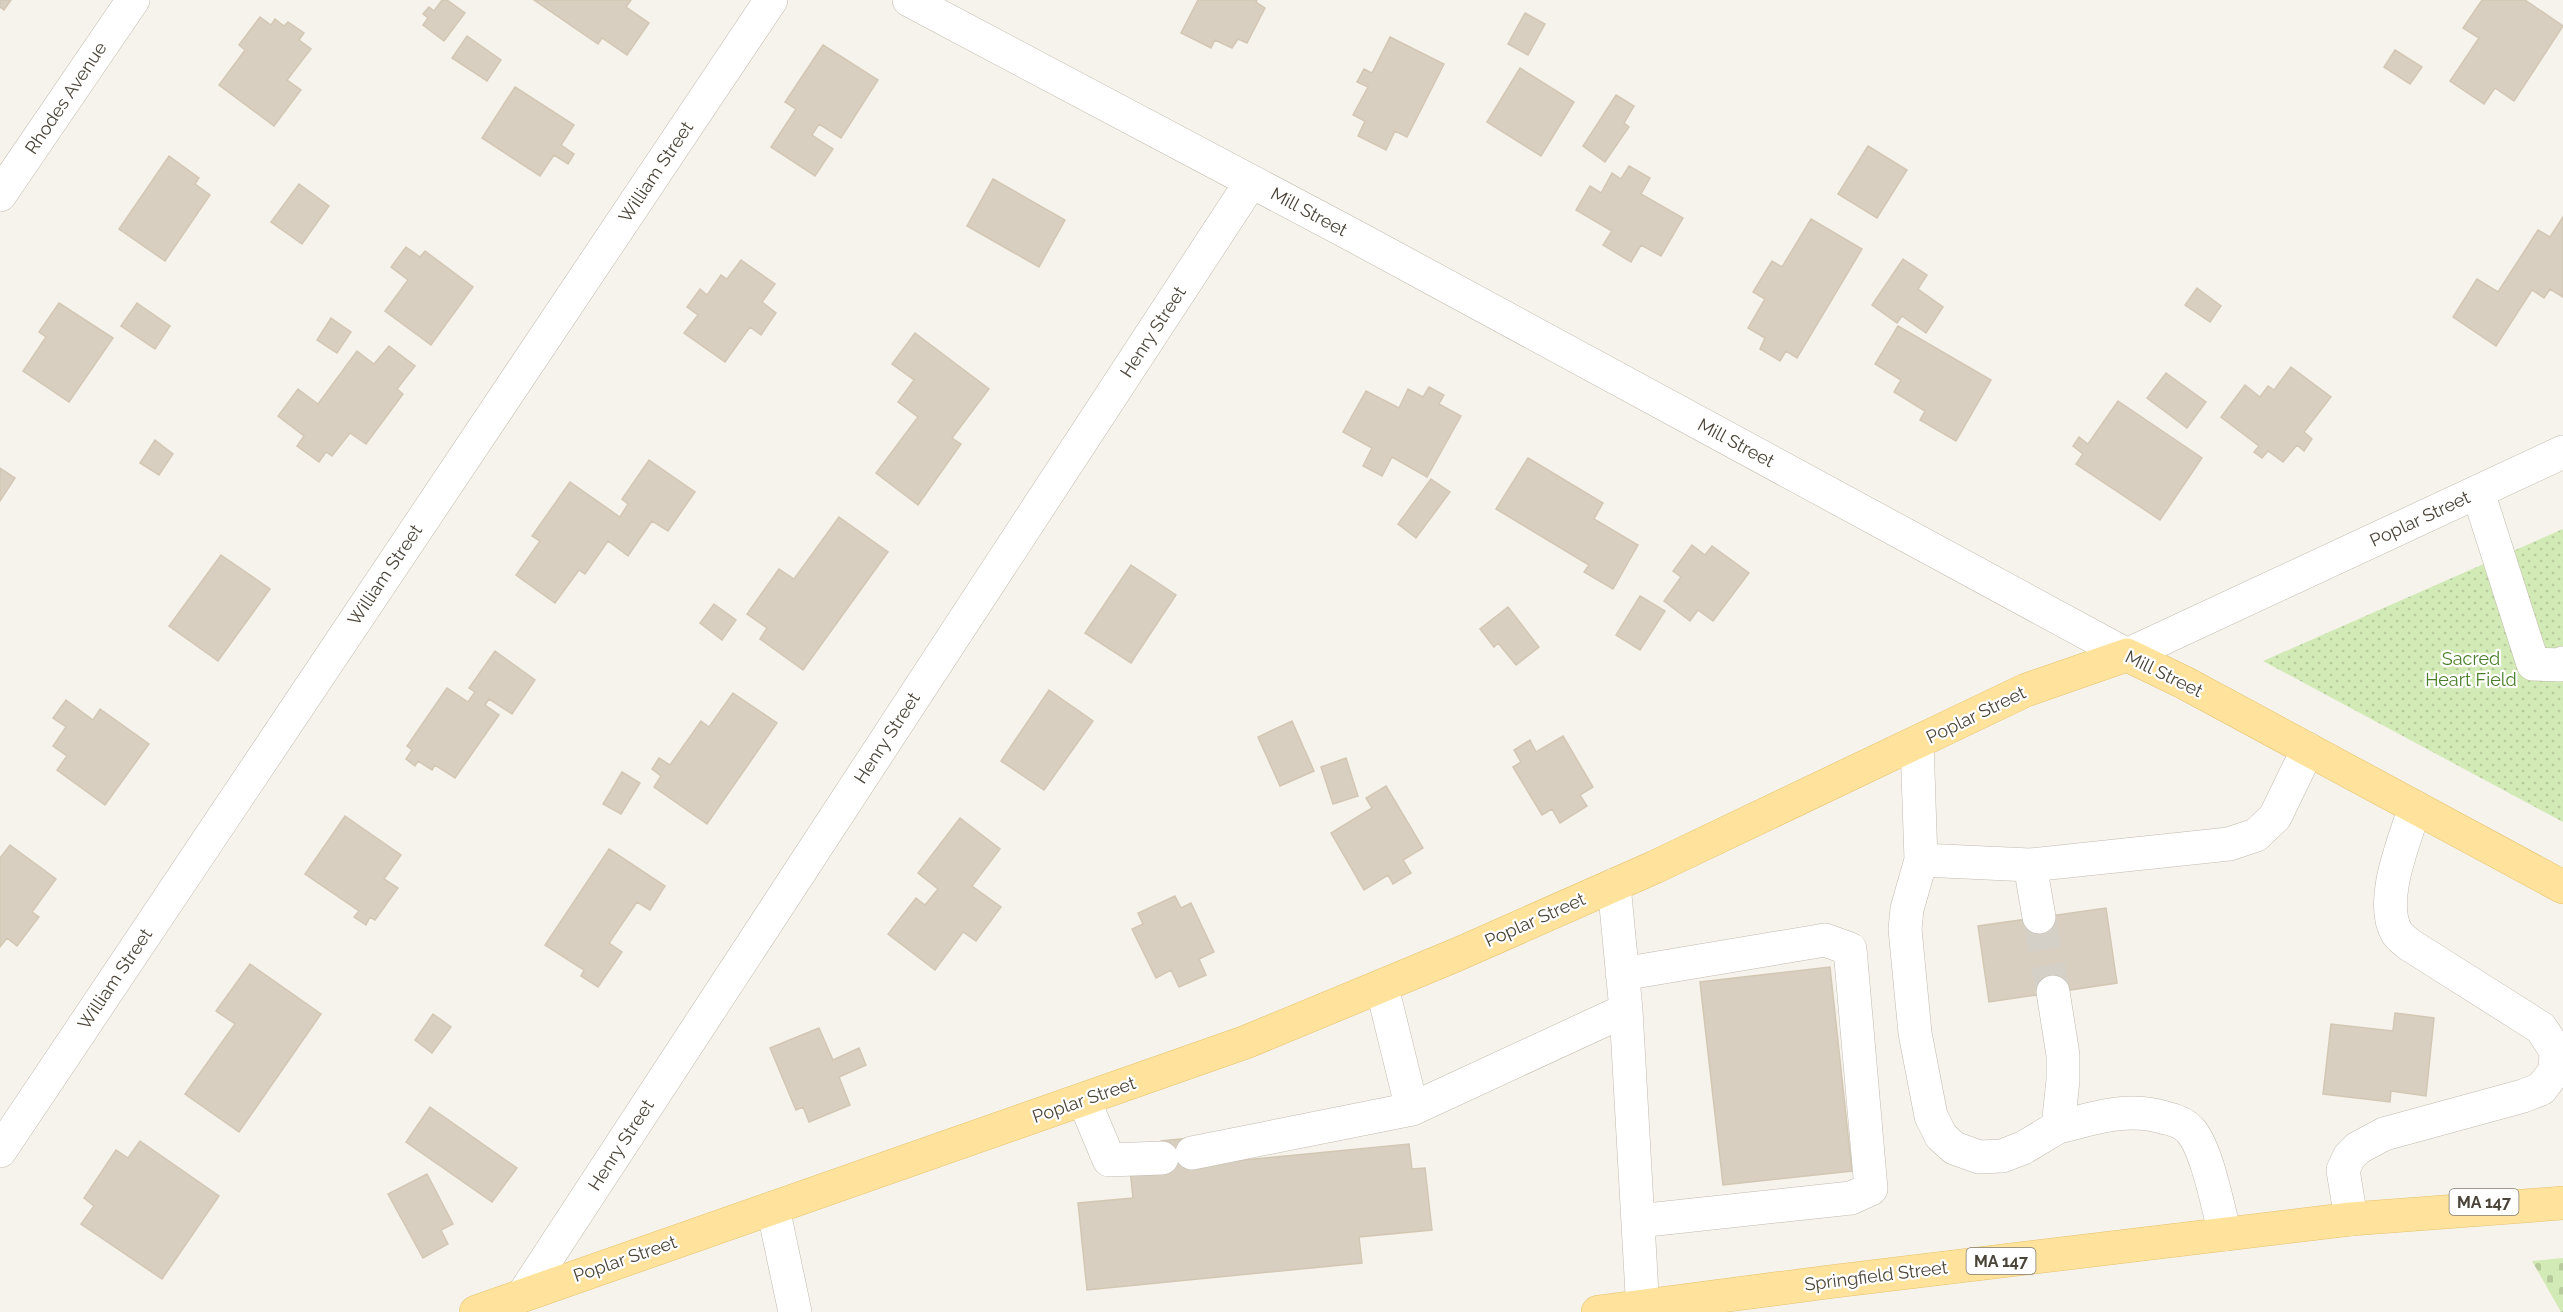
<svg xmlns="http://www.w3.org/2000/svg" width="2563" height="1312" font-family="Raleway,sans-serif">
<defs>
<pattern id="cemetery-stones" width="16" height="16" patternUnits="userSpaceOnUse" patternTransform="scale(1.5)"><rect width="16" height="16" fill="#d2eab5"/><path d="M2 7V4a2 2 0 0 1 4 0v3zM10 15v-3a2 2 0 0 1 4 0v3z" fill="#b6ca9c"/></pattern>
<pattern id="park-dots" width="8" height="8" patternUnits="userSpaceOnUse" patternTransform="scale(1.5)"><rect width="8" height="8" fill="#d2eab5"/><path d="M2 2h.1M6 6h.1" fill="none" stroke="#b6ca9c" stroke-width="1.8" stroke-linecap="round"/></pattern>
</defs>
<rect width="100%" height="100%" fill="#f6f3ec"/>
<path fill="url(#cemetery-stones)" d="M2563,1258V1312H2561L2532,1261Z"/>
<path fill="url(#park-dots)" d="M2563,529V822L2263,661Z"/>
<path fill="#d8cfc1" stroke="#d3c7b4" stroke-width="1.5" d="M0,0H11L4,10L0,7Z
M442,0H447L465,13L444,41L423,25L428,18L423,14L429,7L434,11Z
M534,0H631L626,7L649,23L627,55L602,38L598,44Z
M1198,0H1257L1256,2L1265,8L1247,43L1238,39L1232,48L1215,40L1211,48L1181,33Z
M2482,0H2525L2563,26L2514,101L2495,88L2484,104L2450,81L2479,38L2463,28Z
M1525,13L1545,24L1528,55L1508,44Z
M260,17L271,25L275,19L284,26L288,22L304,33L299,40L311,49L287,80L301,90L274,126L219,85L245,50L239,45Z
M467,36L501,60L487,81L452,58Z
M1390,37L1444,64L1407,137L1395,131L1386,150L1358,136L1365,121L1353,115L1368,87L1357,82L1364,69L1372,73Z
M823,45L878,80L841,138L819,124L812,135L833,149L815,176L771,147L796,109L785,102Z
M2395,50L2422,67L2410,84L2384,67Z
M1520,68L1574,102L1541,156L1487,122Z
M515,87L574,125L561,145L574,154L568,164L554,155L540,176L482,138Z
M1616,95L1634,106L1624,123L1629,127L1605,162L1583,146Z
M1868,146L1907,170L1877,218L1838,194Z
M169,156L199,178L195,184L210,195L165,261L119,229Z
M1629,166L1650,178L1641,194L1683,218L1661,256L1641,245L1631,262L1603,245L1612,231L1576,210L1590,186L1601,193L1612,173L1621,179Z
M993,179L1065,220L1039,267L967,226Z
M299,184L329,206L302,244L271,222Z
M2563,217V297L2550,289L2544,298L2532,290L2496,346L2453,317L2477,279L2498,292L2538,230L2550,237Z
M1811,219L1862,249L1797,358L1786,351L1780,361L1760,349L1765,338L1748,328L1765,299L1753,292L1772,261L1782,267Z
M406,247L420,257L425,251L473,287L431,345L385,311L408,280L391,267Z
M1903,259L1927,275L1918,289L1943,307L1926,333L1902,316L1897,323L1872,305Z
M741,260L775,284L762,302L776,313L761,335L750,327L725,362L684,333L698,315L687,307L700,289L707,295L721,275L727,279Z
M2197,288L2221,306L2210,322L2185,305Z
M59,303L113,338L69,402L23,371L46,337L39,332Z
M137,303L170,326L155,349L121,326Z
M331,318L351,332L337,353L317,340Z
M1898,326L1991,380L1956,441L1920,420L1925,411L1894,392L1901,380L1875,364Z
M915,333L989,389L952,438L961,444L918,505L876,473L918,417L898,402L914,380L892,364Z
M389,346L415,366L397,389L403,394L366,444L350,433L332,456L326,452L319,462L297,446L304,436L278,416L298,389L318,404L357,351L374,364Z
M2291,367L2331,397L2304,432L2312,439L2304,451L2297,445L2283,462L2268,451L2262,458L2254,452L2259,446L2221,417L2245,385L2260,397L2268,386L2274,390Z
M2166,373L2206,402L2187,428L2147,398Z
M1429,387L1444,395L1439,404L1461,416L1427,477L1392,457L1382,476L1363,466L1372,448L1343,432L1366,391L1399,408L1408,389L1423,397Z
M2118,401L2202,458L2160,520L2076,464L2083,454L2073,446L2079,437L2088,444Z
M155,440L173,454L159,475L140,463Z
M1528,458L1603,503L1594,519L1638,545L1613,589L1584,572L1589,565L1496,509Z
M649,460L695,492L668,531L652,521L628,556L608,541L585,574L579,570L555,603L516,575L540,541L532,536L570,482L620,517L628,504L622,499Z
M0,468L15,478L0,501Z
M1431,479L1450,492L1416,538L1398,524Z
M839,517L888,552L803,670L760,639L767,628L747,614L779,569L794,579Z
M1692,545L1705,555L1712,546L1749,573L1713,621L1698,610L1690,621L1664,601L1681,577L1673,571Z
M221,555L270,589L218,661L169,626Z
M1131,565L1176,595L1131,663L1085,633Z
M1640,596L1665,611L1640,650L1616,635Z
M714,604L736,620L722,640L700,623Z
M1508,607L1539,647L1516,665L1498,643L1494,647L1480,629Z
M495,651L535,680L512,714L489,699L485,705L499,715L455,778L435,765L432,770L418,761L415,766L406,759L412,750L407,746L447,688L468,702L475,692L469,688Z
M1049,690L1093,721L1044,790L1001,761Z
M733,693L777,723L707,824L654,787L661,776L652,769L659,758L670,765L701,721L709,727Z
M66,700L93,720L100,709L149,744L105,805L57,770L67,756L53,746L66,727L53,718Z
M1292,721L1314,771L1280,786L1258,737Z
M1563,736L1593,787L1580,795L1587,806L1560,823L1552,809L1542,815L1513,767L1521,762L1514,750L1530,740L1536,752Z
M1346,758L1358,796L1333,804L1321,767Z
M622,772L640,783L621,814L603,804Z
M1386,786L1423,848L1403,860L1411,873L1393,884L1388,875L1364,890L1331,833L1372,808L1366,798Z
M345,816L401,855L384,879L398,888L375,920L370,917L366,925L354,917L359,911L305,874Z
M960,818L1000,849L972,886L1001,907L976,941L963,932L935,970L888,934L916,898L925,905L938,889L918,873Z
M10,845L56,879L32,912L39,917L17,946L7,938L0,947V858Z
M609,849L665,886L650,910L637,902L609,943L622,952L598,987L581,976L584,970L545,945Z
M1175,896L1181,908L1191,903L1214,952L1199,959L1206,975L1179,987L1171,970L1156,978L1132,929L1143,924L1138,913Z
M2106,908L2117,983L1989,1002L1978,926Z
M250,964L321,1014L239,1132L185,1094L235,1024L216,1011Z
M1830,967L1852,1171L1723,1185L1700,982Z
M2395,1013L2434,1018L2426,1096L2391,1091L2390,1102L2323,1094L2331,1024L2393,1031Z
M433,1014L451,1027L432,1053L415,1040Z
M819,1028L833,1060L859,1048L866,1065L839,1077L850,1105L809,1122L803,1107L796,1110L770,1048Z
M430,1107L517,1168L492,1202L406,1142Z
M1190,1138L1193,1165L1409,1144L1412,1169L1425,1168L1432,1230L1359,1237L1362,1263L1087,1290L1078,1203L1133,1198L1130,1170L1163,1167L1161,1141Z
M140,1141L219,1196L162,1279L81,1224L94,1206L84,1198L116,1150L128,1158Z
M427,1174L453,1224L441,1230L448,1244L423,1258L388,1194Z"/>
<g fill="none" stroke-linecap="round" stroke-linejoin="round">
<path stroke="#d4d0c8" stroke-width="33" stroke-dasharray="33 16" stroke-linecap="butt" d="M2039,917L2053,992"/>
<defs>
<path id="minor" d="M909,0L1358,238L2127,655L2563,452
M0,195L133,0
M2478,492L2533,664L2560,665L2563,663
M1917,743L1921,860L1907,909L1905,929L1915,1033L1931,1116L1941,1136L1954,1148L1979,1157L2002,1156L2023,1148L2058,1127L2063,1080V1055L2053,992
M1921,860L2030,865L2229,844L2256,835L2275,817L2308,749
M2030,865L2039,917
M1614,885L1626,1010L1643,1312
M1622,974L1825,940L1850,949L1871,1189L1851,1198L1638,1221
M1382,987L1412,1109
M1084,1100L1109,1160L1162,1158
M2058,1127C2096,1118 2127,1106 2166,1118C2175,1120 2184,1123 2190,1130C2207,1148 2218,1208 2225,1234
M0,1151L771,0
M1192,1153L1412,1109L1626,1010
M773,1208L795,1312
M2351,1219L2343,1170L2349,1157L2358,1148L2384,1134L2523,1096L2541,1089L2555,1071L2556,1051L2541,1028L2410,945C2406,942 2400,937 2397,933C2378,901 2405,840 2415,807
M523,1295L1251,182"/>
<path id="major" d="M476,1312L1246,1042L1456,955L1655,867L2026,690L2127,655L2185,683L2563,887
M1598,1312L1828,1282L2351,1219L2563,1203"/>
</defs>
<use href="#minor" stroke="#c2bbae" stroke-width="34"/>
<use href="#major" stroke="#e6c16a" stroke-width="34"/>
<use href="#minor" stroke="#fff" stroke-width="33"/>
<use href="#major" stroke="#ffe39c" stroke-width="33"/>
</g>
<g text-anchor="middle" stroke-width="4.5" stroke-linejoin="round" paint-order="stroke">
<g fill="#fff" stroke="#817c74" stroke-width="1.5">
<rect x="2449.5" y="1189" width="69" height="26" rx="4.5"/>
<rect x="1966.5" y="1248" width="69" height="26" rx="4.5"/>
</g>
<g font-size="16" font-weight="bold" fill="#4b4439">
<text x="2484" y="1208">MA 147</text>
<text x="2001" y="1267">MA 147</text>
</g>
<g font-size="18" fill="#4b4439" stroke="#fff">
<text transform="translate(66 98) rotate(-56)" y="6">Rhodes Avenue</text>
<text transform="translate(656 172) rotate(-56)" y="6">William Street</text>
<text transform="translate(1309 212) rotate(28)" y="6">Mill Street</text>
<text transform="translate(1153 332) rotate(-57)" y="6">Henry Street</text>
<text transform="translate(1736 443) rotate(28)" y="6">Mill Street</text>
<text transform="translate(2420 519) rotate(-25)" y="6">Poplar Street</text>
<text transform="translate(385 575) rotate(-56)" y="6">William Street</text>
<text transform="translate(2164 674) rotate(26)" y="6">Mill Street</text>
<text transform="translate(1976 715) rotate(-26)" y="6">Poplar Street</text>
<text transform="translate(887 738) rotate(-57)" y="6">Henry Street</text>
<text transform="translate(1535 920) rotate(-24)" y="6">Poplar Street</text>
<text transform="translate(115 979) rotate(-56)" y="6">William Street</text>
<text transform="translate(1084 1100) rotate(-19)" y="6">Poplar Street</text>
<text transform="translate(621 1145) rotate(-57)" y="6">Henry Street</text>
<text transform="translate(625 1259) rotate(-19)" y="6">Poplar Street</text>
<text transform="translate(1876 1276) rotate(-7)" y="6">Springfield Street</text>
</g>
<g font-size="18" fill="#4a7f2a" stroke="#fff">
<text x="2471" y="665">Sacred<tspan x="2471" dy="21">Heart Field</tspan></text>
</g>
</g>
</svg>
